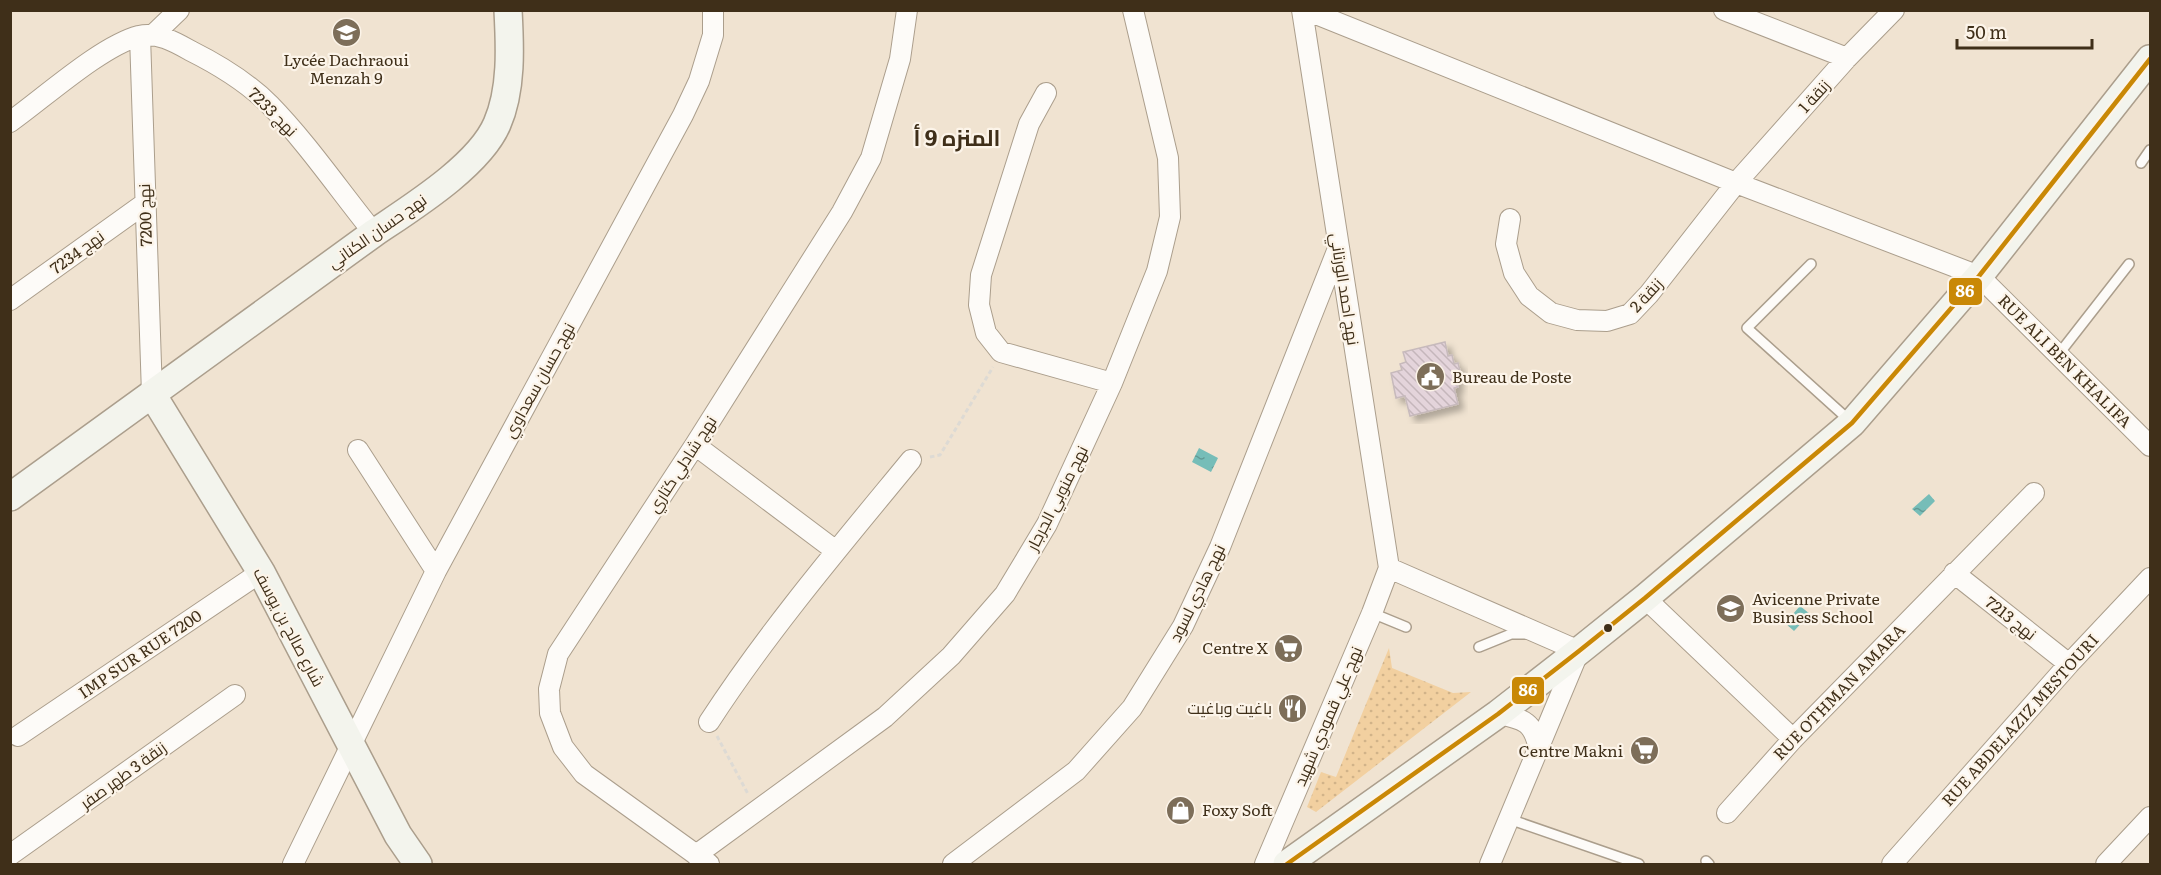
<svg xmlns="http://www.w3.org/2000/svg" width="2161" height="875" font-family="Literata,Cairo,serif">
<defs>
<pattern id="park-dots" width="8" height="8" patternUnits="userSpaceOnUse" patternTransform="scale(1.5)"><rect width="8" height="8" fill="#f2d0a0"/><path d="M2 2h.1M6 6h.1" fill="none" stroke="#d1b389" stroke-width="1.8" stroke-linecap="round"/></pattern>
<pattern id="water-ripples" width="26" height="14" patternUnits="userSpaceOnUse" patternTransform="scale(1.5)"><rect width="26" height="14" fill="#76bdb8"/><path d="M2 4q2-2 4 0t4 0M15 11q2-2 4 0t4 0" fill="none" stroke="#629a95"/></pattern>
<pattern id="building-back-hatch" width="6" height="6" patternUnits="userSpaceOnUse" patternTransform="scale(1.5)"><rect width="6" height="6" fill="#e4d4db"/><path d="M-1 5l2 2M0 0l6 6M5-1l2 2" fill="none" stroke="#c5b6bb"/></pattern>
<filter id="shadow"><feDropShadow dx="5.5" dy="5.5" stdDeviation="3" flood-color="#0004"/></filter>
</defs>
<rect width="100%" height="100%" fill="#f0e3d1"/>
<path fill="url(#park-dots)" d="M1389,648L1392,668L1453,693L1471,692L1316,812L1307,807L1321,772L1336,777Z"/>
<path fill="url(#water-ripples)" d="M1199,448L1218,458L1211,472L1192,462Z
M1929,494L1935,501L1920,516L1912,509Z
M1800,606L1810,614L1794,631L1785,623Z"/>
<path fill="url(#building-back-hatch)" stroke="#c7babc" stroke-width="1.5" filter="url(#shadow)" d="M1445,342L1448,356L1452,355L1454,364L1458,363L1461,375L1456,376L1458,387L1454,388L1458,404L1410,416L1405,396L1396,398L1391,373L1402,370L1400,364L1406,362L1403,352Z"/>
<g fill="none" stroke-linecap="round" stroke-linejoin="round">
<defs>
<path id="lane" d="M2141,163L2150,150
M1811,264L1747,328L1850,421
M2058,355L2129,264
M1372,613L1406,627
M1479,647L1511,634H1526
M1509,819L1639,864
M1706,861L1709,864"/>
<path id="street" d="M1306,10L1736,183L1979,276L2150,446
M1724,10L1847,58
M153,35L179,10
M140,36L152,394
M1046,93L1029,124L981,275L979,305L986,333L1001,352L1112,383
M10,122C44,98 101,46 139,36C158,32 175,42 191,51C219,65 248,83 270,105C308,144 339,190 374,233
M1510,219L1506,244L1514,273L1529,296L1551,313L1577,320L1607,321L1630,314L1649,294L1736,183L1847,58L1894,10
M10,300L144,204
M695,445L836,551
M358,450L436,571
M1389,568L1579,651L1490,864
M1954,573L2069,664
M1645,598L1793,739
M1498,714C1524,719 1534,722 1539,750
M709,722C768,631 842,544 911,460
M18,736L261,572
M1727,813L1793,739L2034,493
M10,855L235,695
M696,855L885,717L951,656L1005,594L1047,524L1112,383L1157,271L1170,217L1168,158L1133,10
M293,864L436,571L683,115L699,81L713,35V10
M709,864L584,774L563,747L550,713L549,689L558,654L695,445L842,212L871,158L900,59L907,10
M953,864L1076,771L1132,708L1183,626L1220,547L1337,251
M1265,864L1372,613L1389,568L1302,10
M1892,864L2069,664L2150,578
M2106,864L2150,817"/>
<path id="secondary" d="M152,394L261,572L398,835L418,864
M10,497L374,233C411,208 479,166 497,124C512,90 510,47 508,10
M1287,864L1498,714L1579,651L1645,598L1852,423L1979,276L2150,59"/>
</defs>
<use href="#lane" stroke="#ab9e8c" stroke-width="12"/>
<use href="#street" stroke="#ab9e8c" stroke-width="22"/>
<use href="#secondary" stroke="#ab9e8c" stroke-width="30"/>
<path stroke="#dddad4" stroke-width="3" stroke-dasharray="4.5 3" stroke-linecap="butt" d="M930,457L940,455L993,367
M717,736L748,794"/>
<use href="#lane" stroke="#fdfbf8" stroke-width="9"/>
<use href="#street" stroke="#fdfbf8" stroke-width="20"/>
<use href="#secondary" stroke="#f3f4ed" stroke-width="27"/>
<defs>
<path id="bus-1" d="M1287,864L1498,714L1579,651L1645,598L1852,423L1979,276L2150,59"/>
</defs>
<use href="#bus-1" stroke="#fcf4e9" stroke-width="9"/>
<use href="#bus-1" stroke="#c98806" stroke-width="4.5"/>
</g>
<defs>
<symbol id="school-disc" viewBox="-11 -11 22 22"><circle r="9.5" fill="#7d6e59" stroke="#fcf4e9"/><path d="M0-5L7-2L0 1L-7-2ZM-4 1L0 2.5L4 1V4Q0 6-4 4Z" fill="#fff"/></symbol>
<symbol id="civic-disc" viewBox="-11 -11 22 22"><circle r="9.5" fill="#7d6e59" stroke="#fcf4e9"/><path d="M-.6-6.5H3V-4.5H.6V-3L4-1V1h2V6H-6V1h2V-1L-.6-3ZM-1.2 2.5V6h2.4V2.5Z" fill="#fff"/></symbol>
<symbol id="supermarket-disc" viewBox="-11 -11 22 22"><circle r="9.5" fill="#7d6e59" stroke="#fcf4e9"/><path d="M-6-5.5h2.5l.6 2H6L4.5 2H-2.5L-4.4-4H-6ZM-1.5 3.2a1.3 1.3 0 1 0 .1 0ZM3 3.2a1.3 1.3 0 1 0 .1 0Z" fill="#fff"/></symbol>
<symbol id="restaurant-disc" viewBox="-11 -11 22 22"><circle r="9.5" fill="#7d6e59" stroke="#fcf4e9"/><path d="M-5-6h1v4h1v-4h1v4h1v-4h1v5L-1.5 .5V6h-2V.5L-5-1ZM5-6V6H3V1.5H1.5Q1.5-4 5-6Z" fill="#fff"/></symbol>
<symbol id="shop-disc" viewBox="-11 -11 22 22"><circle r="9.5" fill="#7d6e59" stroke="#fcf4e9"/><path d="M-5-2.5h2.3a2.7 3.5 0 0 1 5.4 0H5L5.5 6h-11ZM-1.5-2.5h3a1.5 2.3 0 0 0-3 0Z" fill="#fff"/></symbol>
</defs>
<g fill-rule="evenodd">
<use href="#school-disc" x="330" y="16" width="33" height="33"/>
<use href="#civic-disc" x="1414" y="360" width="33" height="33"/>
<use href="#school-disc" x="1714" y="592" width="33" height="33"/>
<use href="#supermarket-disc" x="1272" y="632" width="33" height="33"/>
<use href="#restaurant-disc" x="1276" y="692" width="33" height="33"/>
<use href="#supermarket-disc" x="1628" y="734" width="33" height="33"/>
<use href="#shop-disc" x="1164" y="794" width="33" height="33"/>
</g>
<circle fill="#3f2f19" stroke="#fcf4e9" stroke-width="2" cx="1608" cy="628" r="5"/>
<g text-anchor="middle" stroke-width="4.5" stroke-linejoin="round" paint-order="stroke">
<g font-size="16" fill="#3f2f19" stroke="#fcf4e9" text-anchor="start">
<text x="346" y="66" text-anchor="middle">Lycée Dachraoui<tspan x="346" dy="18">Menzah 9</tspan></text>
<text x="1452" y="383">Bureau de Poste</text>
<text x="1752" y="605">Avicenne Private<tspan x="1752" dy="18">Business School</tspan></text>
<text x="1268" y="654" text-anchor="end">Centre X</text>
<text x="1272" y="714" text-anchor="end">باغيت وباغيت</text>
<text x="1623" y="757" text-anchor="end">Centre Makni</text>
<text x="1202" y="816">Foxy Soft</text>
</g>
<g font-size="16" fill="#3f2f19" stroke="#fcf4e9">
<text transform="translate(1814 96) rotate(-48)" y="6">زنقة 1</text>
<text transform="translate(273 112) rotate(45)" y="6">نهج 7233</text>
<text transform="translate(145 215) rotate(-92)" y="6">نهج 7200</text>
<text transform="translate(377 231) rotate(-35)" y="6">نهج حسان الكناني</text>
<text transform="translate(77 252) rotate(-36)" y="6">نهج 7234</text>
<text transform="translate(1345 289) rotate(81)" y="6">نهج احمد الورتاني</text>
<text transform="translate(1646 295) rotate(-47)" y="6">زنقة 2</text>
<text transform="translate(2065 361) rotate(45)" y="6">RUE ALI BEN KHALIFA</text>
<text transform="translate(539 380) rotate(-61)" y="6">نهج حسان سعداوي</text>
<text transform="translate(682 464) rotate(-57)" y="6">نهج شادلي كتاري</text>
<text transform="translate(1057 498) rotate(-63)" y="6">نهج منوبي الجرجار</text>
<text transform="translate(1197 593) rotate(-64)" y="6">نهج هادي لسود</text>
<text transform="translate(2011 618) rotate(38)" y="6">نهج 7213</text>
<text transform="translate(289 627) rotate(62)" y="6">شارع صالح بن يوسف</text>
<text transform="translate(140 654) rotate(-34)" y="6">IMP SUR RUE 7200</text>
<text transform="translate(1839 692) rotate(-46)" y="6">RUE OTHMAN AMARA</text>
<text transform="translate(1328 716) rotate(-67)" y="6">نهج علي قمودي شهيد</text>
<text transform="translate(2020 720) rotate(-48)" y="6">RUE ABDELAZIZ MESTOURI</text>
<text transform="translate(123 775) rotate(-36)" y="6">زنقة 3 طهر صفر</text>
</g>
<g font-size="22" font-weight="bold" fill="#3f2f19" stroke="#fcf4e9">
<text x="957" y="146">المنزه 9 أ</text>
</g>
</g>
<g stroke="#fcf4e9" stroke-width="2">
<rect x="1948" y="277" width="35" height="29" rx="6" fill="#c98806"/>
<rect x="1511" y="676" width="34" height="29" rx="6" fill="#c98806"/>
</g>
<g font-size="16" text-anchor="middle" font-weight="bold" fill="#fff">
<text x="1965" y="297">86</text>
<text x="1528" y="696">86</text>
</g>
<rect width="2161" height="875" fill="none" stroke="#3f2f19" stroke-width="24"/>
<path d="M1957 39v9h135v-9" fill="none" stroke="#3f2f19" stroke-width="3"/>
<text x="1966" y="39" font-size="18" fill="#3f2f19" stroke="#fcf4e9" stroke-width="4.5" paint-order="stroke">50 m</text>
</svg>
